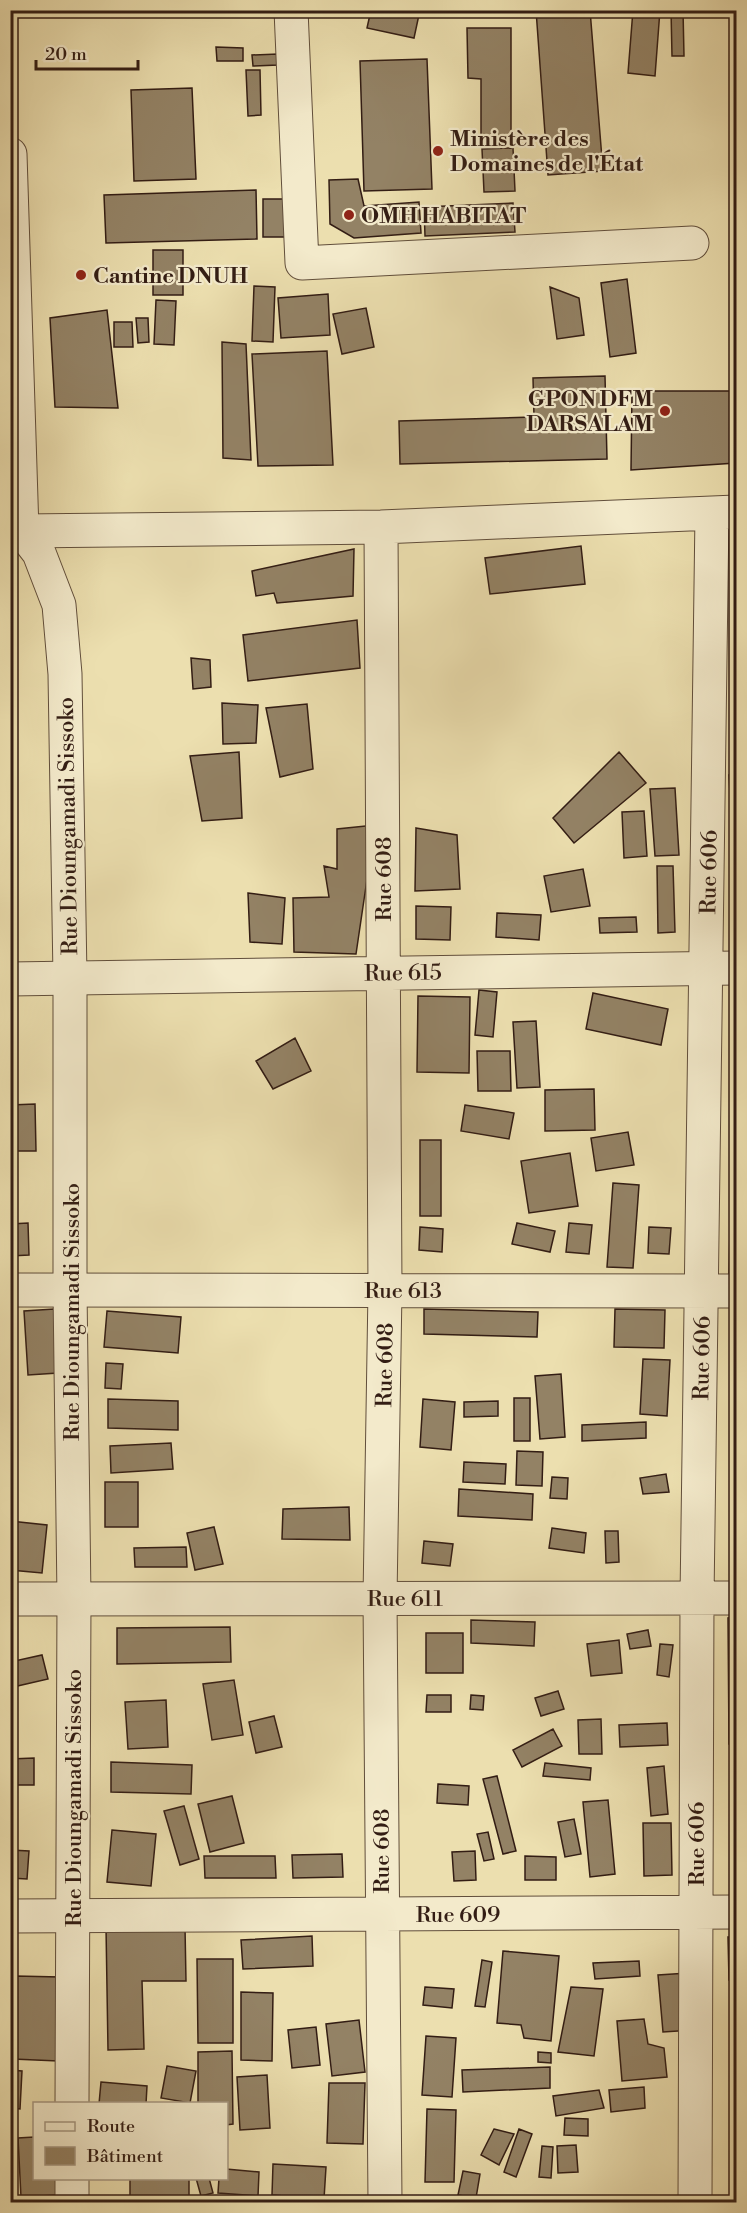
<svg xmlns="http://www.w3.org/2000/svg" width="747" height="2213" font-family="'Libre Bodoni',serif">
<rect width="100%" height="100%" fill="#ecdfaf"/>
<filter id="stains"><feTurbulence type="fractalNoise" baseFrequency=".00333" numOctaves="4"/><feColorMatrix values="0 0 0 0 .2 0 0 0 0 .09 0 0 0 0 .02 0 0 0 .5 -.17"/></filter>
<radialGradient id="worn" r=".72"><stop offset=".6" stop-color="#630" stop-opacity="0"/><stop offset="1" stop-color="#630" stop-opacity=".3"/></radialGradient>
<path fill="#938265" stroke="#331d14" stroke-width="1.5" d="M371,10H420L414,38L367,28Z
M536,10H590L603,171L548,175Z
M633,10H660L655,76L628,73Z
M671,10H683L684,56H672Z
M467,28H511V142H481V79L468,78Z
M216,47L243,48V61H217Z
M278,54V65L253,66L252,55Z
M427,59L432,189L364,191L360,61Z
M246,70H260L261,115L248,116Z
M192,88L196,179L134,181L131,90Z
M513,148L515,191L484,192L482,149Z
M358,179L364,206L419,202L421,233L354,238L330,224L329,180Z
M256,190L257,239L106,243L104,195Z
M263,199H292V237H263Z
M513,203L515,232L425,236L424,207Z
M153,250H183V295H153Z
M627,279L636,353L610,357L601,283Z
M254,286L275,287L273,342L252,341Z
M550,287L579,298L584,335L557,339Z
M328,294L330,335L281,338L278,298Z
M156,300L176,301L174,345L154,344Z
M366,308L374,347L342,354L333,314Z
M107,310L118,408L55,407L50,318Z
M136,318H148L149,342L138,343Z
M114,322H132L133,347H114Z
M222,342L246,344L251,460L223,458Z
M327,351L333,465L258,466L252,354Z
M605,376L607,459L400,464L399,421L534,417L533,378Z
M632,391H736V463L631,470Z
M581,546L585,584L490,594L485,558Z
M354,549L353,596L277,603L274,593L256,596L252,571Z
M357,620L360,668L248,681L243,635Z
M191,658L210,660L211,687L193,689Z
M222,703L258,705L256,743L223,744Z
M307,704L313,769L280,777L266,708Z
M239,752L242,818L202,821L190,756Z
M619,752L646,783L574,843L553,818Z
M729,775H736V885H735Z
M675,788L679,855L655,856L650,789Z
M644,811L647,856L624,858L622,812Z
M375,825L356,954L294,952L293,898L329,897L324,866L337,869V829Z
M416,828L457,835L460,889L415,891Z
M657,866H673L675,932L658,933Z
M583,869L590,906L551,912L544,876Z
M248,893L285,898L282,944L250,942Z
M416,906L451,907L450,940L416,939Z
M497,913L541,915L539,940L496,937Z
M636,917L637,932L600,933L599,918Z
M479,990L497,992L493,1037L475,1035Z
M593,993L668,1009L661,1045L586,1029Z
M418,996L470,997L469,1073L417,1072Z
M536,1021L540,1087L517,1088L513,1022Z
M295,1038L311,1071L273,1089L256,1061Z
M477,1051H510L511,1091H478Z
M594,1089L595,1130L545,1131V1090Z
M35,1104L36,1151H10V1105Z
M465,1105L514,1113L509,1139L461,1131Z
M628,1132L634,1165L596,1171L591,1138Z
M732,1138L736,1139V1275L729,1274Z
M420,1140H441V1216H420Z
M570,1153L578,1206L529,1213L521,1161Z
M613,1183L639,1185L633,1268L607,1267Z
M28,1223L29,1255L10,1256V1224Z
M517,1223L555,1231L550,1252L512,1244Z
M569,1223L592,1225L589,1254L566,1252Z
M420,1227L443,1229L442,1252L419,1250Z
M649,1227L671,1228L669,1254L648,1253Z
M54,1309L58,1373L28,1375L24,1311Z
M424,1309L538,1312L537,1337L424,1334Z
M615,1309L665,1310L664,1348L614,1347Z
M107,1311L181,1317L178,1353L104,1347Z
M643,1359L670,1360L667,1416L640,1414Z
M106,1363L123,1364L121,1389L105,1388Z
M561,1374L565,1437L540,1439L535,1376Z
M514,1398H530V1441H514Z
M108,1399L178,1401V1430L108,1428Z
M423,1399L455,1402L451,1450L420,1447Z
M498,1401V1416L464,1417V1402Z
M646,1422V1438L582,1441V1425Z
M171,1443L173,1469L111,1473L110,1446Z
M517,1451L543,1452L542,1486L516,1485Z
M464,1462L506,1464L505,1484L463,1482Z
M666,1474L669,1492L643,1494L640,1478Z
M552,1477L568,1478L567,1499L550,1498Z
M105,1482H138V1527H105Z
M459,1489L533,1494L532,1520L458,1516Z
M349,1507L350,1540L282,1539L283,1509Z
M10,1521L47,1525L42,1573L10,1570Z
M214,1527L223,1564L195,1570L187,1533Z
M552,1528L586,1533L584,1553L549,1548Z
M605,1531H618L619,1562L606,1563Z
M424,1541L453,1544L450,1566L422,1563Z
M186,1547L187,1567H135L134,1548Z
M736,1617V1744H729L728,1618Z
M471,1620L535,1622L534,1646L471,1643Z
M230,1627L231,1662L117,1664V1628Z
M648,1630L651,1646L630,1649L627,1634Z
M426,1633H463V1673H426Z
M619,1640L622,1673L591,1676L587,1644Z
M660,1644L673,1645L669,1677L657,1675Z
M42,1655L48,1679L13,1687L10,1662Z
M234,1680L243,1735L212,1740L203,1684Z
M558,1691L564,1709L541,1716L535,1698Z
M427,1695H451V1712H426Z
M471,1695L484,1696L483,1710L470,1709Z
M166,1700L168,1747L128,1749L125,1702Z
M274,1716L282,1747L256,1753L249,1722Z
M601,1719L602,1754H579L578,1720Z
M667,1723L668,1745L620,1747L619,1725Z
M553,1729L562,1746L522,1767L513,1750Z
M34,1758V1785H10V1759Z
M111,1762L192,1765L191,1794L111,1792Z
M545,1763L591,1768L590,1780L543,1776Z
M664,1766L668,1814L651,1816L647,1768Z
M497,1776L516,1851L503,1854L483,1779Z
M438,1784L469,1786L468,1805L437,1803Z
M734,1787H736V1803H734Z
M232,1796L244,1843L210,1852L198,1804Z
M608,1800L615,1874L590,1877L583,1802Z
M184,1806L199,1859L180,1865L164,1811Z
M732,1816H736V1872H730Z
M574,1819L581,1854L565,1857L558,1822Z
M643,1823H671L672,1875L644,1876Z
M112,1830L156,1834L151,1886L107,1882Z
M488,1832L494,1859L484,1861L477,1834Z
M10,1850L29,1851L27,1879L10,1878Z
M475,1851L476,1880L454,1881L452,1852Z
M342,1854L343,1877L293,1878L292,1855Z
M204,1856H275L276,1878H205Z
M525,1856L556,1857V1880H525Z
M106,1927H185L186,1981H142L144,2049L108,2050Z
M312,1936L313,1966L243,1969L241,1940Z
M728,1937H736V1980H729Z
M503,1951L559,1956L551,2041L524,2038L521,2025L497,2023Z
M197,1959H233V2043H198Z
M482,1960L492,1962L485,2007L475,2006Z
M639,1961L640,1976L595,1979L593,1963Z
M688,1973L693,2030L663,2032L658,1975Z
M15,1976L60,1977L58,2061L13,2059Z
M425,1987L454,1989L452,2008L423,2005Z
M571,1987L603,1989L594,2056L558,2052Z
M241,1992L273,1993L272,2061L241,2060Z
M644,2019L648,2044L664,2048L667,2077L622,2081L617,2021Z
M359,2020L365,2072L332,2076L326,2024Z
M316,2027L320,2065L292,2068L288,2030Z
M426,2036L456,2038L452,2097L422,2095Z
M232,2051L233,2124L226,2125V2104H198V2052Z
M538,2052L551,2053V2063L538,2062Z
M167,2066L196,2071L190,2103L161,2098Z
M550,2067V2088L463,2092L462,2070Z
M10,2070L22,2071L20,2109L10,2108Z
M267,2075L270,2128L240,2130L237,2077Z
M101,2082L147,2086L146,2104H99Z
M329,2083H365L363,2144L327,2143Z
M644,2087L645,2108L611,2112L609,2090Z
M599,2090L604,2108L556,2116L553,2096Z
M427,2109L456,2110L454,2182H425Z
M565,2118L588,2119V2136L564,2135Z
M494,2129L514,2134L499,2165L481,2155Z
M519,2129L532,2134L516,2177L504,2172Z
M34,2137V2178H59V2195L21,2197L18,2138Z
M576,2145L578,2172L558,2173L557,2146Z
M542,2146L553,2147L551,2178L539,2177Z
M736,2149V2202H735Z
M273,2164L326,2167L324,2199L272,2195Z
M226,2169L259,2172L258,2196L218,2193L219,2178H226Z
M463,2171L480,2174L476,2198L458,2195Z
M130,2178H189V2199H130Z
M196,2178H209L213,2193L201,2196Z"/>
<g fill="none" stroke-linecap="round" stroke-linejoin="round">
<defs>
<path id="minor" d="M291,10L302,263L692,243
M381,527L385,1290L380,1598L385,2202
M22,531L381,527L736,512
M10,979L736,968
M10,1290L736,1291
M10,1599L736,1598
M10,1916L736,1912
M695,2202L697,1598L712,514"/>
<path id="tertiary" d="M10,154L22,531
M22,531L39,553L59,605L65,674L70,977V1290L74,1598L72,2104
M72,2178V2202"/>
</defs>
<use href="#minor" stroke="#614e3b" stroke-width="35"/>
<use href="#tertiary" stroke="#614e3b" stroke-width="35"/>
<use href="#minor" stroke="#f3eacb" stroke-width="33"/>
<use href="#tertiary" stroke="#f3eacb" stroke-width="33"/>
</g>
<g fill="#8f2418" stroke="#f3eacb" stroke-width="2">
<circle cx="438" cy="151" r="6"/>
<circle cx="349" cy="215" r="6"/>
<circle cx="81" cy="275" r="6"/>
<circle cx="665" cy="411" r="6"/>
</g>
<g text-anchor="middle" stroke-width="4.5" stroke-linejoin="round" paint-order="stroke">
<g font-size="22" font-weight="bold" fill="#331d14" stroke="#f3eacb" text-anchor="start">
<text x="450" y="146">Ministère des<tspan x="450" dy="25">Domaines de l'État</tspan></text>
<text x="361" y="223">OMH HABITAT</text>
<text x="93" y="283">Cantine DNUH</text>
<text x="653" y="406" text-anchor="end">GPON DFM<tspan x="653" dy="25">DARSALAM</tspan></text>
</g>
<g font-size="22" fill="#331d14" stroke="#f3eacb">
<text transform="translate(67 826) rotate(-91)" y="8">Rue Dioungamadi Sissoko</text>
<text transform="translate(708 872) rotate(-89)" y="8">Rue 606</text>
<text transform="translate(383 879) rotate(-90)" y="8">Rue 608</text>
<text transform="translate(403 972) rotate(-1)" y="8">Rue 615</text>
<text x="403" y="1298">Rue 613</text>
<text transform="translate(71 1312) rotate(-90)" y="8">Rue Dioungamadi Sissoko</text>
<text transform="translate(701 1358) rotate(-89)" y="8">Rue 606</text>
<text transform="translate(384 1365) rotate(-89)" y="8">Rue 608</text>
<text x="405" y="1606">Rue 611</text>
<text transform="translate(73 1798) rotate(-90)" y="8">Rue Dioungamadi Sissoko</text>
<text transform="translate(696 1844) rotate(-90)" y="8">Rue 606</text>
<text transform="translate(381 1851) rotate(-90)" y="8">Rue 608</text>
<text x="458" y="1922">Rue 609</text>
</g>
</g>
<rect width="747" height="2213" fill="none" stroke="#ecdfaf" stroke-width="36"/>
<rect x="12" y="12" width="723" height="2189" fill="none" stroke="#331d14" stroke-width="3"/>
<rect x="18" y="18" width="711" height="2177" fill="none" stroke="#331d14" stroke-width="1.5"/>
<rect x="33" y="2102" width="195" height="78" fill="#f3eacb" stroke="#a69882" stroke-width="1.5"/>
<rect x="45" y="2122" width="30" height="9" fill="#f3eacb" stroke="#a69882" stroke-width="1.5"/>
<text x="87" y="2132" font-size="18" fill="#331d14">Route</text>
<rect x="45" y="2147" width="30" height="18" fill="#938265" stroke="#a69882" stroke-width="1.5"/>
<text x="87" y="2162" font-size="18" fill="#331d14">Bâtiment</text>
<path d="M36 60v9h102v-9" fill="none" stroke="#331d14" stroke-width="3"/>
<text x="45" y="60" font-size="18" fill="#331d14" stroke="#f3eacb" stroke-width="4.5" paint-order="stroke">20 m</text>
<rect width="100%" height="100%" filter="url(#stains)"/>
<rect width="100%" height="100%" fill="url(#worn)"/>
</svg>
